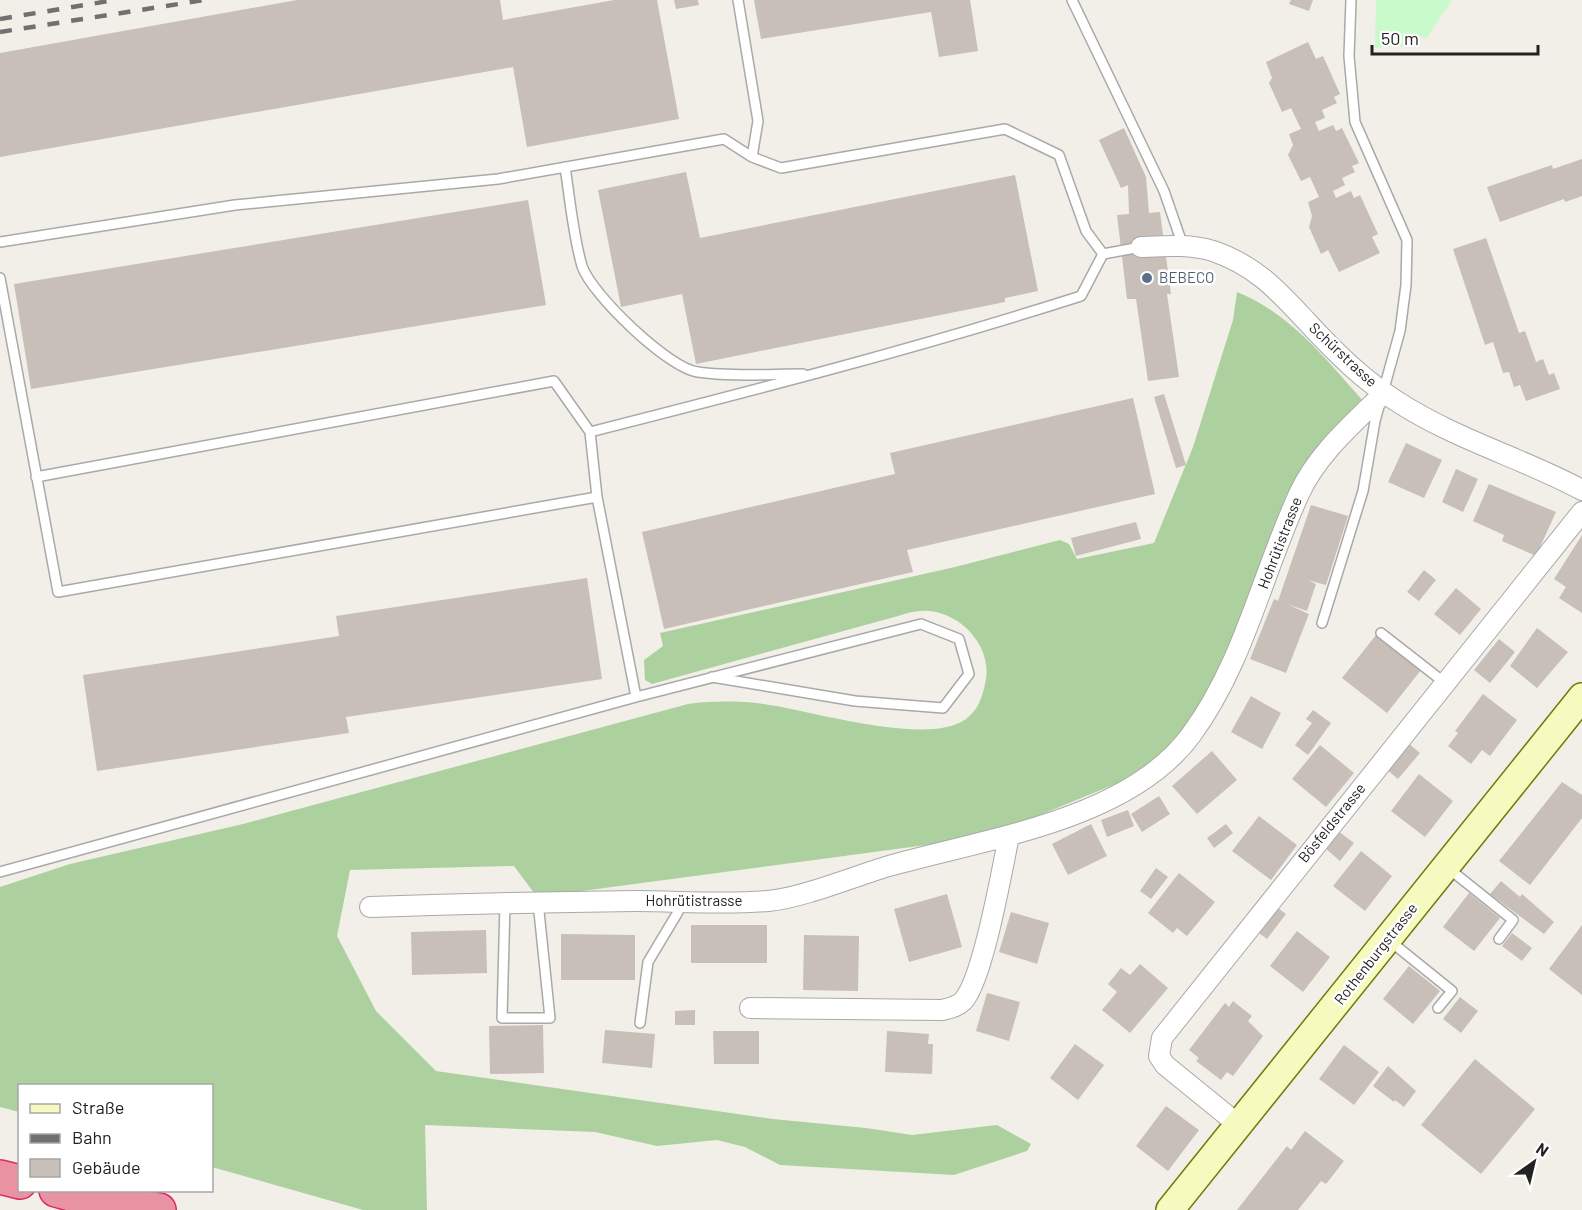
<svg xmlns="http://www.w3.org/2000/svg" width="1582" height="1210" font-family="Barlow,sans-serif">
<rect width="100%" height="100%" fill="#f2efe9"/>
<path fill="#add19e" d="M1237,292C1292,314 1327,361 1366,404L1303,469L1287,494L1238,628L1199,711L1157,758L1118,783L986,837L537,897L514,866L350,870L337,936L376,1011L436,1071L773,1119L866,1128L912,1135L997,1125L1031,1144L1027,1151L954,1175L780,1165L745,1147L717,1140L657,1146L595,1132L425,1125L427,1210H363L212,1167V1086H20L19,1112L0,1107V887L70,864L243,824L688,704C711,701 734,701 756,703C805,708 926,748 966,719C978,710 982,698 985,684C994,650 964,614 929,611C918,610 908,613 898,616L652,684L645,680L644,660L663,646L660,633L955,567L1060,540L1069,544L1077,559L1154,543L1193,447L1233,320Z"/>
<path fill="#c8facc" d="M1376,0H1452L1426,39L1422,36L1409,45L1375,48Z"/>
<path fill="#c7bfb8" d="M297,0H500L503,20L614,0H657L679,119L527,147L513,67L0,157V53Z
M674,0H698L699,5L676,9Z
M754,0H970L978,51L939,57L931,12L761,39Z
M1291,0H1313L1309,11L1289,4Z
M1308,42L1316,59L1323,56L1340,94L1334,97L1337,103L1322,110L1325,118L1315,122L1319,131L1333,125L1336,131L1342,128L1359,163L1352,166L1355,172L1342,178L1345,185L1333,191L1336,198L1351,191L1354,198L1360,195L1378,234L1372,237L1380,253L1339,272L1328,250L1321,254L1309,227L1312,216L1308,202L1319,197L1310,177L1301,181L1288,155L1293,145L1289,134L1301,129L1291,108L1282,112L1269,83L1272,78L1266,62Z
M1124,128L1146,177L1149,213L1160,212L1171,294H1167L1179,377L1148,381L1136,299H1127L1117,215L1129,214L1128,185L1121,188L1099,140Z
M1582,159V196L1565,202L1564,199L1500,222L1487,187L1552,165L1553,169Z
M686,172L700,238L1015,175L1038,291L1005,298V302L696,364L682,294L621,307L598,190Z
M528,200L546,305L31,389L14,284Z
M1486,238L1519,333L1525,331L1536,362L1543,359L1549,375L1554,373L1560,389L1526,401L1520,385L1514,387L1509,372L1503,373L1493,342L1485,345L1453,249Z
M1164,394L1186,465L1176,468L1154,397Z
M1133,398L1155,494L907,550L913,572L664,629L642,532L895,474L890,453Z
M1406,443L1442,460L1424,498L1388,482Z
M1456,469L1478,479L1463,512L1442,502Z
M1489,484L1556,512L1536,556L1502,541L1504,535L1473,521Z
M1311,505L1348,516L1326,585L1308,580L1316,584L1307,611L1287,604L1309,614L1286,673L1250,659L1274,599L1278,601Z
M1136,522L1141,539L1076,556L1071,538Z
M1582,535V613L1559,598L1566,587L1554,579Z
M1424,570L1436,580L1419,601L1407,592Z
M587,578L602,679L346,717L349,733L97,771L83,675L339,636L336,616Z
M1456,588L1481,609L1460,635L1434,614Z
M1537,628L1568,652L1537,688L1510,666Z
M1376,635L1421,670L1387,713L1342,678Z
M1499,639L1515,652L1490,683L1474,670Z
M1483,694L1517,720L1490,756L1482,750L1471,764L1448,746L1458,733L1455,731Z
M1251,696L1281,713L1262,749L1231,732Z
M1313,710L1331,723L1308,755L1295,745L1312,723L1306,719Z
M1408,743L1420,753L1398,779L1386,769Z
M1320,745L1354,773L1326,807L1292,779Z
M1212,751L1237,780L1197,814L1172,786Z
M1419,774L1453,801L1425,837L1391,811Z
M1562,782L1582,795V818L1530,885L1499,861Z
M1159,796L1170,814L1142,832L1131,814Z
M1128,810L1134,826L1107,837L1101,820Z
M1259,816L1297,845L1271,880L1232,851Z
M1091,824L1107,856L1068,875L1052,844Z
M1226,824L1233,833L1214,848L1207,838Z
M1338,831L1354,843L1340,861L1325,848Z
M1361,851L1392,876L1365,911L1333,886Z
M1156,868L1168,877L1151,899L1140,891Z
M1179,873L1215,902L1187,936L1177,928L1173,933L1148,913Z
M1501,881L1520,897L1522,894L1554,922L1544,934L1490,894Z
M1469,893L1500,918L1474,951L1443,927Z
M947,894L962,947L909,962L894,909Z
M1278,908L1286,914L1267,939L1259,933Z
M1011,912L1049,923L1037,964L999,952Z
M691,925H767V963H691Z
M1582,925V995L1549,969Z
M486,930L487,973L412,975L411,932Z
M1297,931L1330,957L1303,992L1270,966Z
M1512,933L1532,948L1522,961L1502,946Z
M561,934L635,935V980H561Z
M804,935L859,936L858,991L803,990Z
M1140,964L1168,988L1130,1033L1102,1010L1117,992L1108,984L1121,968L1130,975Z
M1409,966L1440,991L1413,1024L1383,999Z
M987,993L1020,1002L1009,1041L976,1031Z
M1460,997L1478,1011L1461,1033L1443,1019Z
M1233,1001L1252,1016L1248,1021L1263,1036L1233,1076L1227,1072L1221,1080L1196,1061L1199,1058L1189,1050L1225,1003L1229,1007Z
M695,1010V1025H675V1011Z
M543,1025L544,1073L490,1074L489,1026Z
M605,1030L655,1034L652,1068L602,1063Z
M713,1031H759V1064H714Z
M887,1031L929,1034L928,1044H933L932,1074L885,1072Z
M1075,1044L1104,1065L1078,1100L1050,1078Z
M1344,1045L1379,1072L1354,1105L1319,1079Z
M1475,1059L1535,1109L1481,1174L1421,1125Z
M1388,1066L1416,1091L1404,1107L1395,1100L1394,1102L1373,1086Z
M1166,1106L1199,1130L1168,1171L1136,1146Z
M1305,1131L1344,1161L1326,1184L1321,1181L1298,1210H1237L1287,1146L1291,1150Z"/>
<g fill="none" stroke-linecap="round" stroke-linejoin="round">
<defs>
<path id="service" d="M738,0L758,121L752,157
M1072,0L1164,191L1183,246
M565,167C570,199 573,235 582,266C591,294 669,369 698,372C732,377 769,374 803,374
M0,242L235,205L498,179L724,139L752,157L781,168L1005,129L1059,155L1086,231L1103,254L1141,247
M0,278L58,592L597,497L590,432C755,390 919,348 1081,296L1103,254
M36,477L554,381L590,432
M597,497L636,697
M1322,623L1363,491L1375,421L1400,331L1406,285L1407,240L1355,122L1349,56L1351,0
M1381,633L1445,683
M1448,868L1513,920L1499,939
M0,872L636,697L921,624L959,639L969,674L943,708L855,701L712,677
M505,903L502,1018H550L538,902
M1390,941L1452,991L1438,1008
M640,1023L648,962L678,912L677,901"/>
<path id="minor" d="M1141,247C1165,246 1190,244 1213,251C1257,266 1279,292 1309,324C1336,353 1364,381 1398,402C1455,439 1522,458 1582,490
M370,907C458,904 547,902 635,901C679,901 724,905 768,901C802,898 855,876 889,866C984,839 1129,820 1191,735C1244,663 1262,574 1299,494C1317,454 1354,423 1384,393
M750,1008L942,1010C950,1008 957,1007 963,1001C983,980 1002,869 1009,836
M1240,1126L1165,1065L1159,1056L1162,1038L1582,512"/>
<path id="secondary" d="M1170,1210L1582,697"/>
<path id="motorway" d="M0,1177L20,1182
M56,1190L129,1210
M107,1202L159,1210"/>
</defs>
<use href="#service" stroke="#a9a9a9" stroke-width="12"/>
<use href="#minor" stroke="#a9a9a9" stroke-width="22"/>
<use href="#secondary" stroke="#707d05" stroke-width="30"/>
<use href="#motorway" stroke="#dc2a67" stroke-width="36"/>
<use href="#service" stroke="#fff" stroke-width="9"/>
<use href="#minor" stroke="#fff" stroke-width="20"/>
<use href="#secondary" stroke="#f7fabf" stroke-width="27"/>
<use href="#motorway" stroke="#e892a2" stroke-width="33"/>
<path stroke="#707070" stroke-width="4.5" stroke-dasharray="12 12" stroke-linecap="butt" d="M0,19L115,0
M0,32L204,0"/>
</g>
<circle fill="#5c6f8a" stroke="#fff" stroke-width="2" cx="1147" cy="278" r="6"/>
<g text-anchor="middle" stroke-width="5" stroke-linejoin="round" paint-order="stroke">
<g font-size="15" fill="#4e5e75" stroke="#fff" text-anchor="start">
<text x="1159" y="283">BEBECO</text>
</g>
<g font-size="15" fill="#222" stroke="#fff">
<text transform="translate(1343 355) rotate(43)" y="5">Schürstrasse</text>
<text transform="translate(1280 543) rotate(-69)" y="5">Hohrütistrasse</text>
<text transform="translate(1332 823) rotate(-51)" y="5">Bösfeldstrasse</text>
<text x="694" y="906">Hohrütistrasse</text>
<text transform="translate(1376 954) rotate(-52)" y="5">Rothenburgstrasse</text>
</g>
</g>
<rect x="18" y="1084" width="195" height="108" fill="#ffffff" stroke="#a7a7a7" stroke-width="1.5"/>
<rect x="30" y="1104" width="30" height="9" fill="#f7fabf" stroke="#a7a7a7" stroke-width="1.5"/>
<text x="72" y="1114" font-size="18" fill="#222222">Straße</text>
<rect x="30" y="1134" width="30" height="9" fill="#707070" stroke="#a7a7a7" stroke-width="1.5"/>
<text x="72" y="1144" font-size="18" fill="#222222">Bahn</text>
<rect x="30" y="1159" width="30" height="18" fill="#c7bfb8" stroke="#a7a7a7" stroke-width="1.5"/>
<text x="72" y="1174" font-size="18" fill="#222222">Gebäude</text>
<g transform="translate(1534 1162) rotate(34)" stroke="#ffffff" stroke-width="4.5" paint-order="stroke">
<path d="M0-4.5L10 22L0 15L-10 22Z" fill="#222222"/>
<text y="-9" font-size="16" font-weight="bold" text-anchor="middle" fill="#222222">N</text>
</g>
<path d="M1372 45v9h166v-9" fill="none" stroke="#222222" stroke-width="3"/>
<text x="1381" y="45" font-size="18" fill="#222222" stroke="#ffffff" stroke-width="4.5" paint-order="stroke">50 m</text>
</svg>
